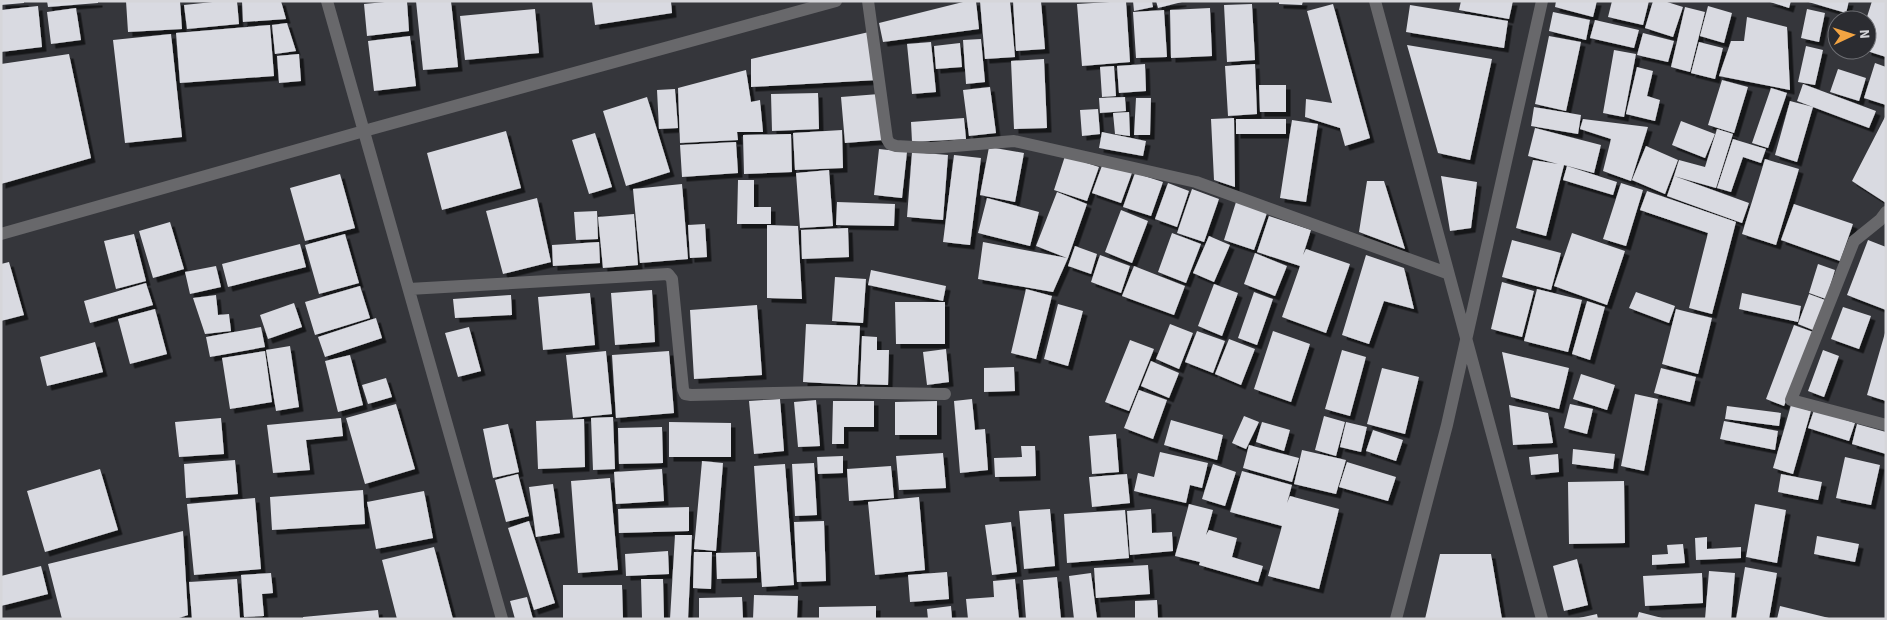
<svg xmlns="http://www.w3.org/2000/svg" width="1887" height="620" font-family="'Source Sans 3',sans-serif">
<defs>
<filter id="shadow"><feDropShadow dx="4.5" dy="4.5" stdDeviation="0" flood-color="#0009"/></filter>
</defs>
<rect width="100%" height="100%" fill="#35363b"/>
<path fill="#d9dae1" filter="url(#shadow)" d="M1,1H24V3L1,5Z
M47,1H98V3L48,7Z
M126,1H180L182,29L128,32Z
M222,1H237L239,24L187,29L184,5Z
M242,1H281L286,19L243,22Z
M395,1H407L409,31L367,36L364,4Z
M416,1H451L458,67L423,70Z
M592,1H671L672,13L595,25Z
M967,1H976L979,29L883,42L879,23Z
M980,1H1010L1015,57L985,59Z
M1013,1H1041L1045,49L1016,51Z
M1126,1L1130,62L1082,66L1077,4Z
M1133,1H1152L1153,7L1134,11Z
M1156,1H1182V2L1158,8Z
M1279,1H1303L1302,5L1279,4Z
M1461,1H1513L1509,19L1459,10Z
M1556,1H1597L1593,17L1555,7Z
M1612,1H1649L1643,25L1608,17Z
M1653,1H1664L1683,7L1673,37L1645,28Z
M1767,1H1791L1789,8Z
M1805,1H1849L1846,13Z
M1872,1H1886V57L1867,51L1866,20Z
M1252,4L1255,60L1227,62L1224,5Z
M1333,4L1370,138L1345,146L1340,128L1305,117L1306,99L1332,103L1307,11Z
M1410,5L1508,21L1504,48L1406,32Z
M38,6L42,47L1,52V10Z
M1708,6L1732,13L1724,43L1700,36Z
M1685,7L1705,12L1690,72L1671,67Z
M76,8L81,40L51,44L47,12Z
M1210,8L1212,56L1171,58L1170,10Z
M535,9L539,53L465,60L460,16Z
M1807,9L1825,13L1819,42L1801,38Z
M1164,10L1167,57L1136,58L1133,12Z
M1553,12L1590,20L1586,40L1549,31Z
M1747,17L1787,27L1790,90L1719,76L1731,41H1744Z
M1595,20L1639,30L1634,48L1590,38Z
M287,23L296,51L275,54L272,25Z
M270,25L274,76L180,83L176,33Z
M869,32L878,80L751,87V59Z
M1643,33L1674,41L1668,62L1637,55Z
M171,34L182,137L125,143L113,40Z
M410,36L416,86L374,91L368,41Z
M1549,36L1581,42L1566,111L1535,104Z
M981,39L985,82L966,84L963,40Z
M931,42L936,92L912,94L907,44Z
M1699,42L1723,48L1715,79L1691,73Z
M960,43L962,67L936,69L934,46Z
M1407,45L1492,59L1470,160L1438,153Z
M1806,46L1823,50L1815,85L1798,82Z
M1614,50L1636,54L1624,117L1603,113Z
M69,54L91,158L1,184V64Z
M299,54L301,81L279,83L277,56Z
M1044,59L1047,128L1014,129L1011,61Z
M1875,63L1886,67V105L1864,98Z
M1145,64L1146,91L1119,93L1117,66Z
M1255,64L1257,114L1228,116L1225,66Z
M1114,66L1116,96L1102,97L1100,67Z
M1637,67L1653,71L1647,96L1660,100L1655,121L1626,114Z
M1838,69L1866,78L1859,101L1830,92Z
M746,70L751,102L760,100L763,132H737L738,140L680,143L678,88Z
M1722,80L1748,87L1734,133L1708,125Z
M1803,84L1876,111L1869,128L1797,101Z
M1259,85H1286V112H1260Z
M990,87L996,133L969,136L963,90Z
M1771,88L1787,93L1768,148L1752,143Z
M675,89L678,128L659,129L657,90Z
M818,93L819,129L772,131L771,94Z
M879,94L883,140L845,143L841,97Z
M647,97L670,172L626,186L603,111Z
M1125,97L1126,111L1100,113L1099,98Z
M1136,98H1151L1150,135H1134Z
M1790,101L1813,107L1797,162L1775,155Z
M1534,107L1581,115L1578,134L1531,126Z
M1098,109L1100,134L1082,136L1080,110Z
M1129,112L1130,136L1115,134L1113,113Z
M1886,115V203L1852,181Z
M964,118L966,139L912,142L911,122Z
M1234,118L1235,187L1214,180L1211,119Z
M1236,119H1286V134H1236Z
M1583,119L1648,127L1631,181L1603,171L1611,139L1580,129Z
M1292,120L1318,124L1306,202L1280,198Z
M1681,121L1715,134L1705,158L1672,145Z
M1535,128L1601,145L1594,173L1564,165L1546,236L1516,228L1533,160L1558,164L1528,156Z
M1717,129L1733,134L1716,188L1674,176L1679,160L1705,167Z
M842,130L843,168L795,170L793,133Z
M506,131L521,188L442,210L427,153Z
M1102,132L1146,141L1143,156L1099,148Z
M595,133L612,187L589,194L572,140Z
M791,134L792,172L744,174L743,135Z
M1733,139L1766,149L1761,163L1743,157L1731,192L1717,188Z
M736,142L738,173L682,177L680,145Z
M1646,146L1678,160L1665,194L1632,180Z
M989,147L1024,153L1015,202L980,195Z
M879,149L907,152L902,198L874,195Z
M912,152L948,155L943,220L907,217Z
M954,155L981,158L970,245L943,242Z
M1065,156L1099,167L1087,201L1054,190Z
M1765,159L1799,169L1776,245L1742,234Z
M1103,163L1132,173L1121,203L1092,193Z
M1567,166L1617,182L1613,195L1563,180Z
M829,170L833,226L800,228L796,173Z
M1135,173L1163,182L1151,216L1123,207Z
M340,174L355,228L305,241L290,188Z
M1441,176L1477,182L1471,228L1450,231Z
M1674,176L1749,203L1742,223L1667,196Z
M738,180H754V207H771V224H737Z
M1367,181H1384L1405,249L1359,232Z
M1168,183L1189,191L1177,227L1155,219Z
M1621,183L1643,190L1626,246L1603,239Z
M682,184L688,259L640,263L633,189Z
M1192,189L1219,199L1204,242L1177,233Z
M1647,191L1736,222L1712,314L1689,308L1708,233L1640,210Z
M1057,192L1087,204L1068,258L1053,292L978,279L983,242L1067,258L1036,246Z
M537,198L551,262L503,274L486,211Z
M987,198L1039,212L1030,246L978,233Z
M837,202L895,204L894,226L836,225Z
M1236,202L1267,213L1254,250L1224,240Z
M1794,204L1853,224L1840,261L1781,240Z
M1121,210L1148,221L1132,263L1105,252Z
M597,211L598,239L576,240L574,212Z
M634,214L638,265L603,268L598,217Z
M1269,216L1311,230L1303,255L1306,249L1350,264L1326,333L1282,317L1300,266L1257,252Z
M170,222L184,269L153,278L139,231Z
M705,224L707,257L690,258L688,225Z
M767,225L798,226L802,299L767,298Z
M848,228L849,257L802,259L801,230Z
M1172,233L1201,244L1186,283L1158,272Z
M1572,233L1625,251L1607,305L1554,286Z
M134,234L146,281L116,289L104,241Z
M345,234L359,283L319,294L305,245Z
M1209,236L1230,245L1214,282L1193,273Z
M1512,240L1561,253L1551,290L1502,277Z
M1868,240L1886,247V310L1847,295Z
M599,242L600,263L553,266L552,245Z
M300,244L306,267L228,287L222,264Z
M1075,246L1097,254L1091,274L1068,266Z
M1255,253L1287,266L1275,296L1244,284Z
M1100,255L1130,266L1121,293L1091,282Z
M1366,255L1404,268L1414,309L1384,301L1369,344L1342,335Z
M9,262L24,315L1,321V264Z
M1818,264L1835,270L1826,299L1809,293Z
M216,266L221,287L190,294L185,272Z
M1134,266L1185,286L1174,315L1122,296Z
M871,270L946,286L943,301L868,285Z
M835,277L866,279L863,323L832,321Z
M1502,282L1534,291L1522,337L1491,329Z
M146,283L153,305L90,323L84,301Z
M1214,284L1238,293L1222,336L1198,326Z
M360,286L370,318L315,335L305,302Z
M1026,289L1052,296L1036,359L1011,353Z
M1537,289L1582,300L1568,352L1524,341Z
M652,290L655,342L615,345L611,293Z
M1254,292L1273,299L1257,345L1238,338Z
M1636,292L1675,306L1669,323L1629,308Z
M590,293L595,345L543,350L538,297Z
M1742,293L1801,306L1798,322L1739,309Z
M1809,294L1825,300L1813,330L1798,324Z
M216,295L218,315L229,314L231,331L205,334L193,298Z
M511,295L512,315L455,318L453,299Z
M1587,301L1605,307L1590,360L1572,354Z
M895,302H945V344H896Z
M294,303L302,327L268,339L260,315Z
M1058,304L1083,311L1068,366L1044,359Z
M757,305L762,375L694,379L690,310Z
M1843,307L1871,316L1859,349L1831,339Z
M155,309L167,354L130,364L118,319Z
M1676,309L1712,318L1698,374L1662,364Z
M376,318L382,338L325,357L318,337Z
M806,324L860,326L857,385L803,382Z
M1170,324L1193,333L1179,369L1156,359Z
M1794,325L1813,332L1784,406L1766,399Z
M261,327L265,347L210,357L206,337Z
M469,327L481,371L458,377L445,333Z
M1197,331L1225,341L1213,373L1185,362Z
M1273,331L1310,344L1291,402L1254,389Z
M1885,333H1886V401L1867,395Z
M862,336L877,337V350H889L888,385L860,384Z
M1229,339L1255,349L1241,385L1215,374Z
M1130,340L1154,349L1129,411L1105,402Z
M95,342L103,372L47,386L40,357Z
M290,346L299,407L276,411L266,350Z
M946,349L949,382L927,385L923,352Z
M1342,350L1366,357L1350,416L1325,409Z
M1823,350L1839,356L1824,397L1808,391Z
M265,351L272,402L230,409L222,358Z
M606,351L612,414L573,418L566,355Z
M669,351L674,413L616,418L612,355Z
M1502,352L1569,368L1559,409L1511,397Z
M350,355L363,405L338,412L325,361Z
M1151,361L1179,373L1169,398L1141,386Z
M1014,367L1015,391L984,392V368Z
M1382,368L1419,377L1405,434L1367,424Z
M1661,368L1696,377L1690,402L1654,393Z
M1581,374L1615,385L1607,410L1573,399Z
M386,378L392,397L368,404L362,385Z
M1139,390L1167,400L1153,439L1124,428Z
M1635,394L1658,399L1644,471L1621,466Z
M780,399L784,451L754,454L749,401Z
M972,399L975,430L985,429L988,470L960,473L954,401Z
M816,400L820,446L798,447L794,402Z
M833,401H874V427H844V444H832Z
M937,401V435H895V402Z
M396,404L415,469L365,484L346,418Z
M1570,404L1593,409L1587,434L1564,428Z
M1509,405L1548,413L1553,443L1513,445Z
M1791,405L1811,411L1793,474L1773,468Z
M1727,406L1781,413L1779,426L1725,419Z
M1814,410L1855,423L1849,441L1808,428Z
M1244,416L1259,422L1246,449L1232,443Z
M1324,416L1345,422L1336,456L1315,450Z
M613,417L615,469L593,470L591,418Z
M221,418L224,454L179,457L175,422Z
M341,418L343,436L306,440L310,470L273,473L267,425Z
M584,419L585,467L538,469L536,421Z
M1171,420L1223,435L1217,460L1164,445Z
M1724,421L1778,431L1775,450L1720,439Z
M669,422L731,423V457H669Z
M1262,422L1290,430L1284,451L1256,442Z
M1346,422L1367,427L1361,452L1340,447Z
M508,424L519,472L493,478L483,429Z
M1857,424L1886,432V454L1852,444Z
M662,427L663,463L619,464L618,428Z
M1373,430L1403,440L1396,461L1366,451Z
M1116,434L1119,472L1092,474L1089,436Z
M1249,445L1299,458L1292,482L1243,468Z
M1021,446H1035L1036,476L995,477L994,458L1022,457Z
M1573,449L1615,454L1613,469L1572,464Z
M1302,450L1346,460L1336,494L1294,484Z
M1160,452L1208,463L1202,488L1190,485L1186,503L1134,491L1138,473L1154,477Z
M943,453L946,488L899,490L896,456Z
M1558,454L1559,472L1531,475L1529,457Z
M843,456V473L818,474L817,457Z
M1845,457L1880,465L1871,505L1836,498Z
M235,460L238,494L186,498L184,464Z
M702,461L723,463L716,551L694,549Z
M1347,462L1396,477L1388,501L1339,487Z
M814,463L817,515L795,516L792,464Z
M785,464L794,585L762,587L754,466Z
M1213,464L1236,472L1225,506L1202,499Z
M891,466L894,498L849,501L847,469Z
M100,469L118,530L45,552L27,491Z
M662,469L664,501L616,504L614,472Z
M1242,471L1292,485L1287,503L1290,496L1339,509L1319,589L1268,576L1282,526L1230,512Z
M518,474L529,516L506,522L495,480Z
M1127,474L1130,503L1092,507L1089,477Z
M1781,474L1822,482L1818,500L1778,492Z
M610,478L618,570L578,573L571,481Z
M1624,481L1625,543L1569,544L1568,482Z
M553,484L560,533L536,537L529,487Z
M363,490L365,524L272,530L270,497Z
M424,491L433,538L376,549L367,502Z
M919,497L925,570L875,575L868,502Z
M255,498L261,569L194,575L187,504Z
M1189,504L1213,510L1206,535L1209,530L1237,538L1232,557L1263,566L1258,582L1199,565L1200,562L1175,556Z
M1755,504L1786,510L1777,563L1746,557Z
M689,507V531L619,533L618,509Z
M1050,509L1055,566L1024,569L1019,511Z
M1151,509L1152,533L1172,532L1173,551L1130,555L1127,511Z
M1125,510L1129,558L1067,563L1064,514Z
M529,521L555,603L534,610L508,528Z
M824,521L826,581L797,582L794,522Z
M1011,522L1017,572L992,575L985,525Z
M183,531L188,615L176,619H62L48,564Z
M675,535H692L688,619H670Z
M1817,536L1859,544L1855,562L1814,554Z
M1707,537V549L1741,547V558L1696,560L1695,538Z
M1683,544L1685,563L1652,565V555L1668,554L1667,545Z
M434,547L453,619H397L382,560Z
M668,551L669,574L626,576L625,554Z
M694,552H712L711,589L693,588Z
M756,552L757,578L717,579L716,553Z
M1440,554H1491L1502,619H1425Z
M1577,559L1588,605L1564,611L1553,566Z
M1148,565L1150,594L1096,598L1094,568Z
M41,566L48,594L1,606V576Z
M1745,567L1777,573L1769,619H1736Z
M1709,571L1735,573L1731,619H1705Z
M947,572L949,599L910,602L908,575Z
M271,573L273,593L262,594L264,616L244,617L241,575Z
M1091,573L1097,619H1074L1069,576Z
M1702,573L1703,603L1645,606L1643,576Z
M1057,577L1061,619H1026L1023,580Z
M237,579L240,619H192L189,582Z
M641,579H663L664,619H642Z
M1015,579L1019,619H968L966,599L994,597L993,581Z
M563,585H622L623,619H563Z
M754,595L798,596L797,619H753Z
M527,597L533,619H515L510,601Z
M742,597L743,619H699V598Z
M1157,600L1158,619H1135V601Z
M876,606V619H819V607Z
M951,606L952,619H928L927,609Z
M1780,606L1829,618L1828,619H1777Z
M378,610L379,619H303V617Z
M1639,612L1662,618V619H1637Z
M1597,614L1598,619H1579V618Z"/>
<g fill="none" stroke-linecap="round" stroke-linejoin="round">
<path stroke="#68686b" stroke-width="12" d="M327,1L502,619
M868,1L887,139L890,144L896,146L931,148L1014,141L1196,182L1447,273
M1375,1C1430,207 1487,413 1542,619
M1886,212L1880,220L1854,241L1791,400L1886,425
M1,234L364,131L836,1
M409,289L668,274L672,279L683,389L685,394L691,395L822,392L945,394
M1396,619L1447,425L1542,1"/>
</g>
<rect width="1887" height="620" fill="none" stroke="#d6d6da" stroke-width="5"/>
<g transform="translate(1852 35) rotate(86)"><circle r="24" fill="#2b2c31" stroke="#6f7075"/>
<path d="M0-4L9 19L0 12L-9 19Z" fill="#f3a442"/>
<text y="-8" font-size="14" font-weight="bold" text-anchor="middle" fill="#d6d6da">N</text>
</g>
</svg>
